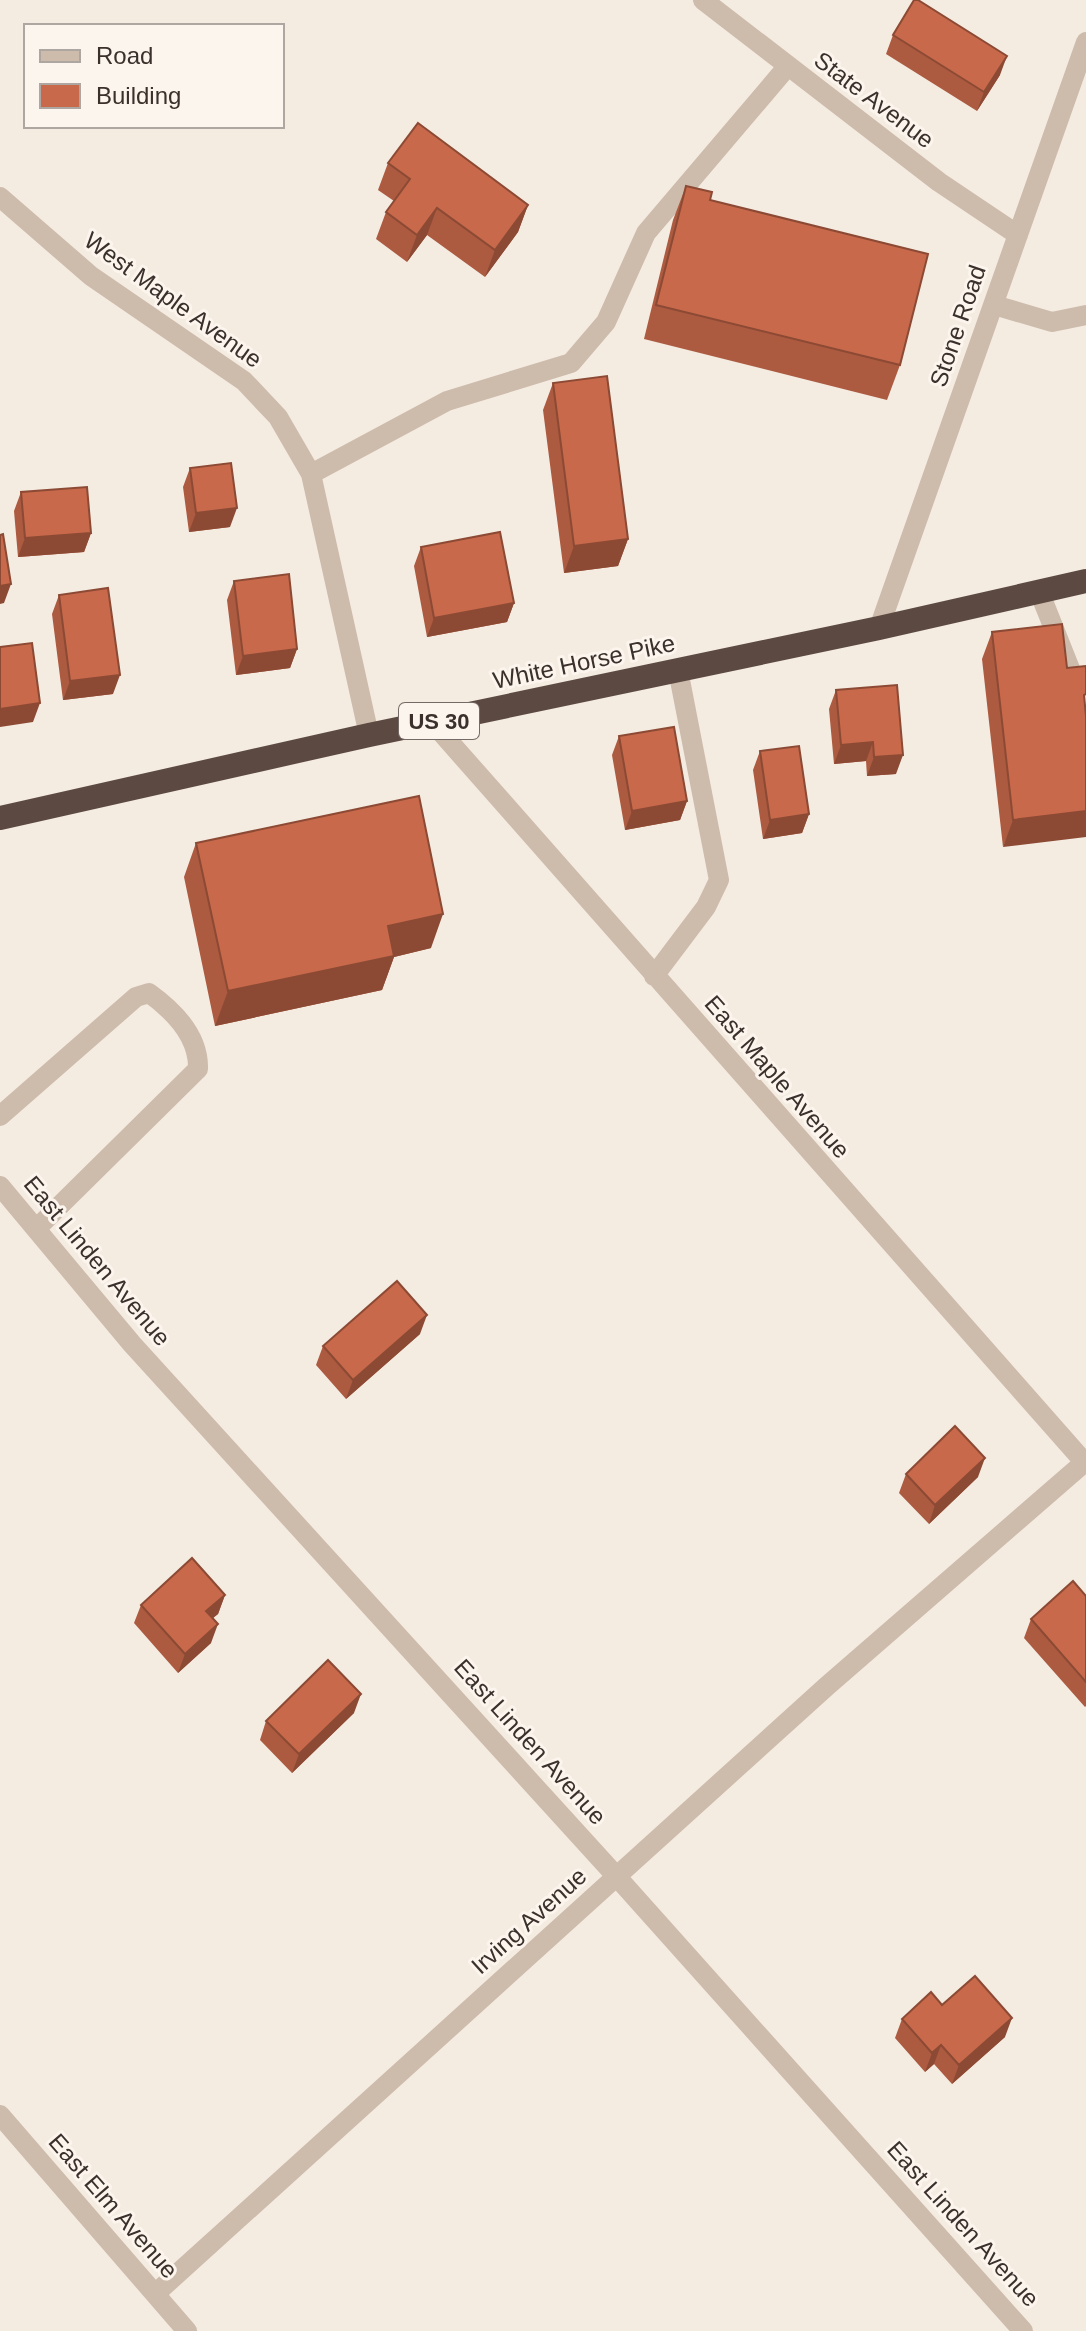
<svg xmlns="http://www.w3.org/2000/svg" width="1086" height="2331" font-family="Arial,sans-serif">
<rect width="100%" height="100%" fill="#f4ebe1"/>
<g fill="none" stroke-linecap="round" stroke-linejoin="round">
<path stroke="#cdbbac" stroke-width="20" d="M703,0L939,182L1018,235
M0,197L91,276L244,381L278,417L311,474L369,735
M994,305L1052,322L1086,315
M311,474L447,401L571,363L606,322L646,233L787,67
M1039,591L1078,689
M879,628L1086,42
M432,722L1086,1464
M654,976L706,907L719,880L678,670
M0,1116L136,997L149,993C174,1011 199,1036 198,1069L36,1229
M0,1186L132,1344L617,1877L1023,2331
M0,2115L187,2331
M155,2294L827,1686L1086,1461"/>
<path stroke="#5c4a42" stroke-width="24" d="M0,818L369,735L879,628L1086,581"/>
</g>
<path fill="#ac5a40" d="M893,35L1000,75L977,111L886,54Z
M388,163L528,205L518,232L485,277L427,235L407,262L376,239L386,212L394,201L378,190Z
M686,186L710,200L900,365L887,400L644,339L673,220Z
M553,383L628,539L618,566L564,573L543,410Z
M190,468L230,527L189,532L183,487Z
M21,492L91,533L84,552L18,557L14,511Z
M421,547L514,603L507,622L427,637L414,566Z
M234,581L297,649L290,668L236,675L227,600Z
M59,595L113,694L63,700L52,614Z
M992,632L1067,668L1086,666L1003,847L982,659Z
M836,690L896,774L867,776L866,761L834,764L829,709Z
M619,736L687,801L680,820L625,830L612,755Z
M760,751L809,814L802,833L763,839L753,770Z
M196,843L431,948L394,957L382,990L215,1026L184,877Z
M420,1334L346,1399L316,1365L323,1346Z
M906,1474L978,1477L929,1524L899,1493Z
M225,1595L218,1614L212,1618L211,1643L178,1673L134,1623L141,1605Z
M1086,1596V1706L1085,1707L1024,1638L1031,1619Z
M354,1713L292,1773L260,1740L266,1721Z
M942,2005L1005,2037L952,2084L934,2064L925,2072L895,2038L902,2019Z"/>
<path fill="#8c4a34" d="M1007,56L1000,75L977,111L984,92Z
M528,205L518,232L485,277L495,250Z
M437,208L427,235L407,262L417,235Z
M237,508L230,527L189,532L196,513Z
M91,533L84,552L18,557L25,538Z
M628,539L618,566L564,573L574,546Z
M11,584L4,603L0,604V586Z
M514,603L507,622L427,637L434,618Z
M297,649L290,668L236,675L243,656Z
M120,675L113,694L63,700L70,681Z
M40,703L33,722L0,727V709Z
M873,742L866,761L834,764L841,745Z
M903,755L896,774L867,776L874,757Z
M687,801L680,820L625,830L632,811Z
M1086,811V837L1003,847L1013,820Z
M809,814L802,833L763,839L770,820Z
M443,914L431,948L394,957L382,990L215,1026L228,991L388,926Z
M427,1315L420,1334L346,1399L353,1380Z
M985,1458L978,1477L929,1524L935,1505Z
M225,1595L218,1614L199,1630L206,1611Z
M218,1624L211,1643L178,1673L185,1654Z
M361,1694L354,1713L292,1773L299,1754Z
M1012,2018L1005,2037L952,2084L959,2065Z
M941,2045L934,2064L925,2072L932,2053Z"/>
<path fill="#c8694b" stroke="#8c4a34" stroke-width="2" d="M914,0H918L1007,56L984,92L893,35Z
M418,123L528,205L495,250L437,208L417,235L386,212L410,179L388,163Z
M686,186L712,192L710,200L928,254L900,365L656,305Z
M607,376L628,539L574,546L553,383Z
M231,463L237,508L196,513L190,468Z
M87,487L91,533L25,538L21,492Z
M500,532L514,603L434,618L421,547Z
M3,534L11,584L0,586V535Z
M289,574L297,649L243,656L234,581Z
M108,588L120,675L70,681L59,595Z
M1062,624L1067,668L1086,666V694L1084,695L1086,716V811L1013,820L992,632Z
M32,643L40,703L0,709V647Z
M897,685L903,755L874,757L873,742L841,745L836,690Z
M674,727L687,801L632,811L619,736Z
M799,746L809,814L770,820L760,751Z
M419,796L443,914L388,926L394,956L228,991L196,843Z
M397,1281L427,1315L353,1380L323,1346Z
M955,1426L985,1458L935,1505L906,1474Z
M192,1558L225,1595L206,1611L218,1624L185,1654L141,1605Z
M1073,1581L1086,1596V1682L1031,1619Z
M328,1660L361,1694L299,1754L266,1721Z
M975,1976L1012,2018L959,2065L941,2045L932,2053L902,2019L931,1992L942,2005Z"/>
<g text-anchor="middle" stroke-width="6" stroke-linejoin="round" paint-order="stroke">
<rect fill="#fbf5ee" stroke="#756b66" stroke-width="2" x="399" y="703" width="80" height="36" rx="6"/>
<g font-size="22" font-weight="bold" fill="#3b302b">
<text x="439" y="729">US 30</text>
</g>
<g font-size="24" fill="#3b302b" stroke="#fbf5ee">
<text transform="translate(874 100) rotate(37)" y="8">State Avenue</text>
<text transform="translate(173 300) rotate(36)" y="8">West Maple Avenue</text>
<text transform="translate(958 326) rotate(-71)" y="8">Stone Road</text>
<text transform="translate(584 662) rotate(-12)" y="8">White Horse Pike</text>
<text transform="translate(777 1077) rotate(49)" y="8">East Maple Avenue</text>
<text transform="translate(97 1261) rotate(50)" y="8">East Linden Avenue</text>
<text transform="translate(530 1742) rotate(48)" y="8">East Linden Avenue</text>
<text transform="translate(529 1921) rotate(-42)" y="8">Irving Avenue</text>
<text transform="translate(113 2206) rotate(49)" y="8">East Elm Avenue</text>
<text transform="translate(963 2224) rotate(48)" y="8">East Linden Avenue</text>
</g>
</g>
<rect x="24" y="24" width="260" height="104" fill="#fbf5ee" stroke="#aea6a0" stroke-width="2"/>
<rect x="40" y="50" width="40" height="12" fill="#cdbbac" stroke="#aea6a0" stroke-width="2"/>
<text x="96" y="64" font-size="24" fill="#3b302b">Road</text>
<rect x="40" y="84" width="40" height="24" fill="#c8694b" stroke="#aea6a0" stroke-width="2"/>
<text x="96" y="104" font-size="24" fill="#3b302b">Building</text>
</svg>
